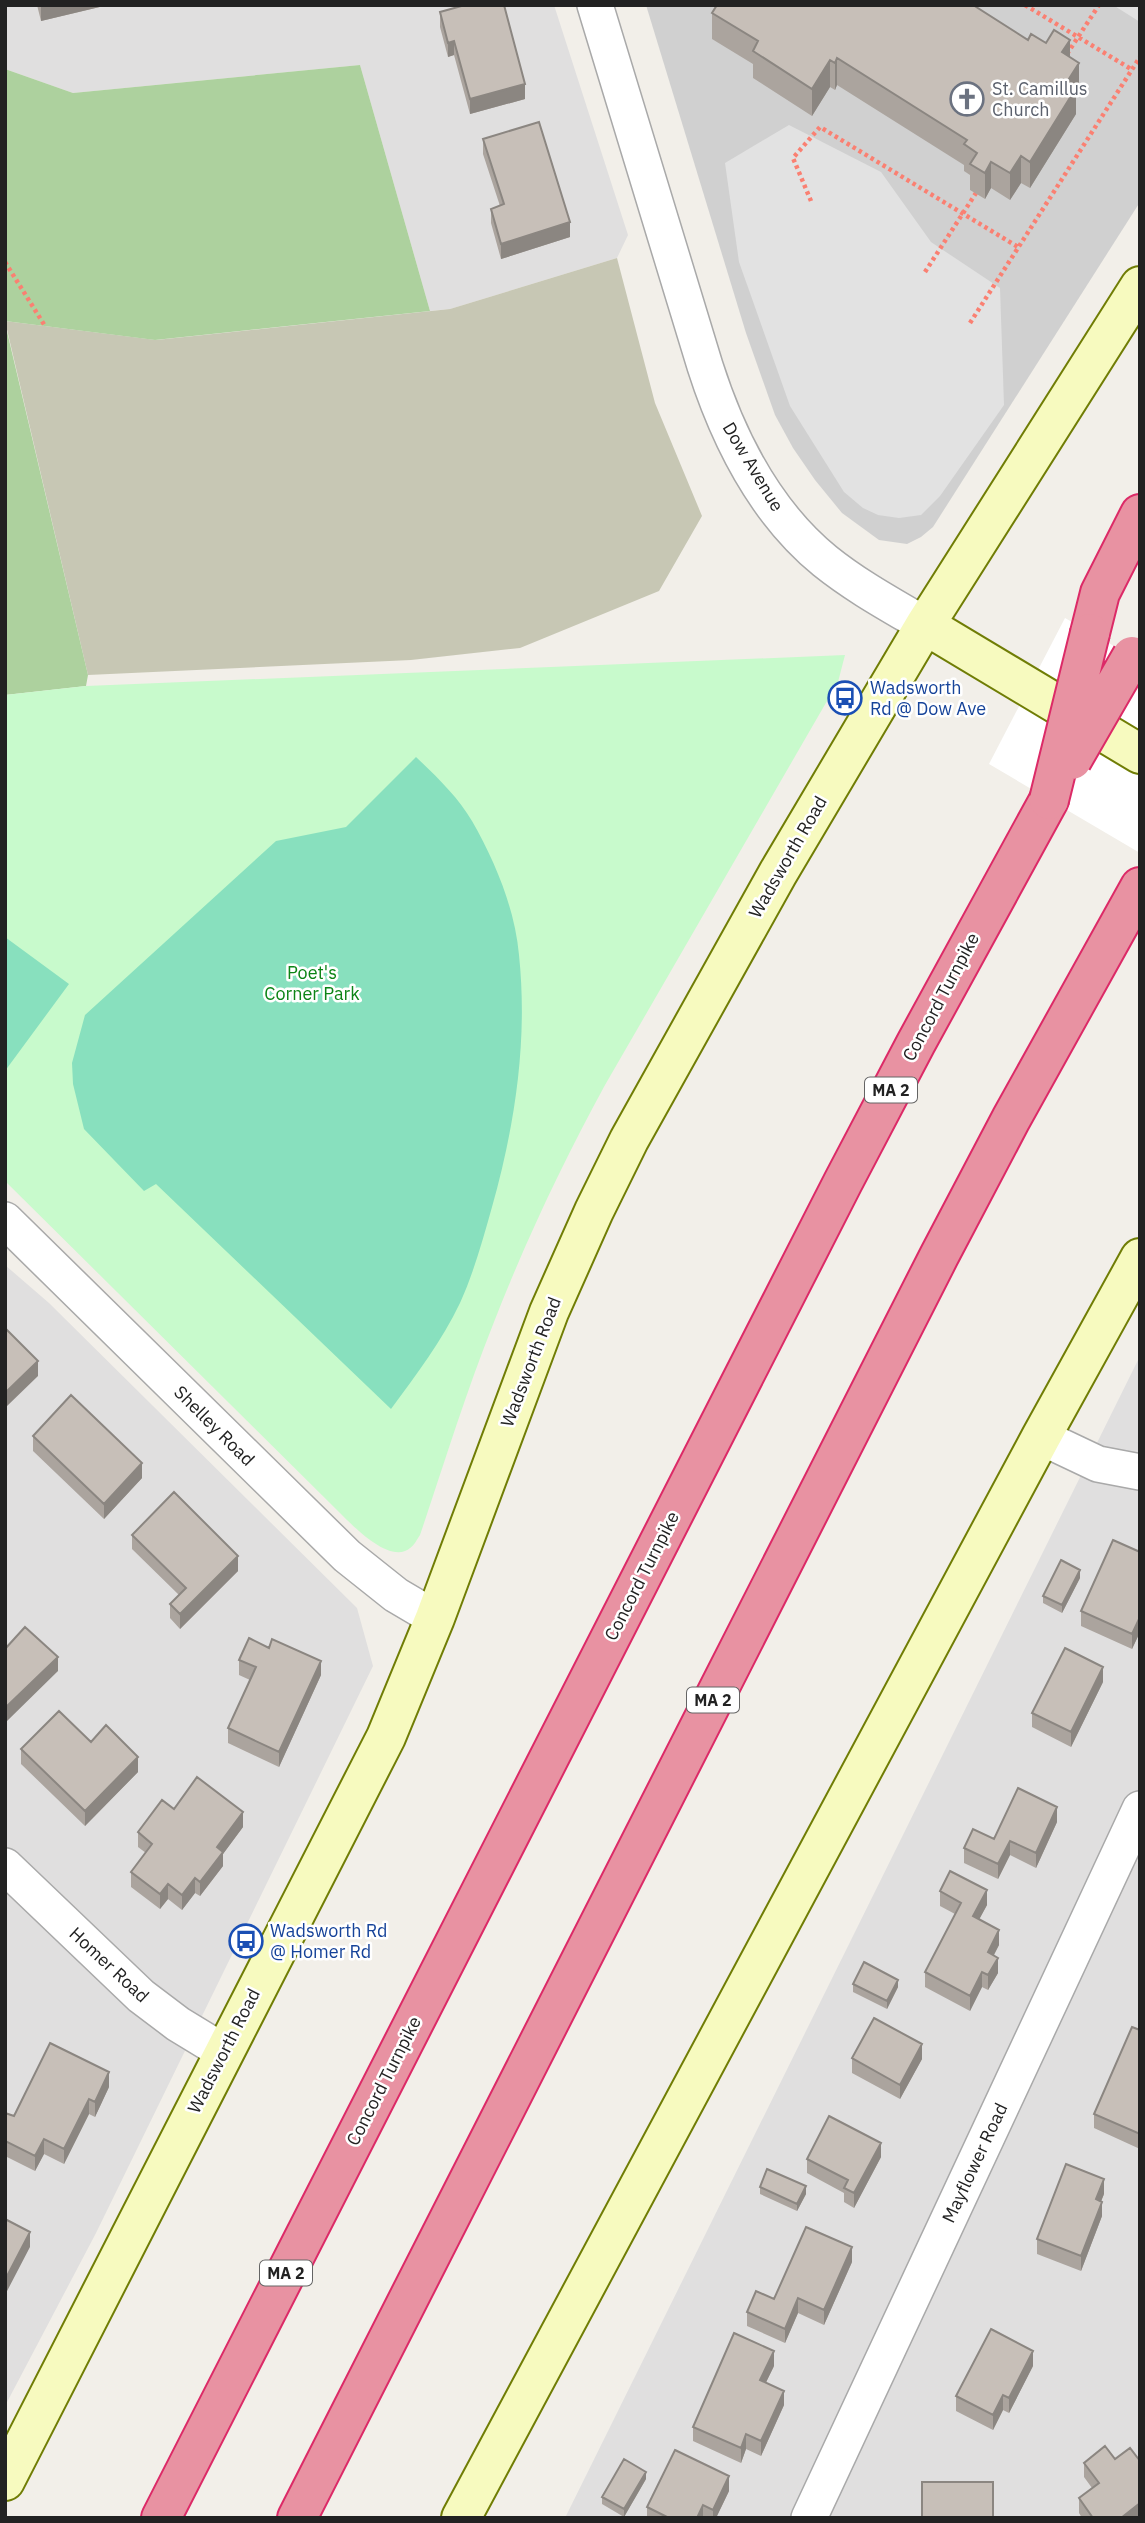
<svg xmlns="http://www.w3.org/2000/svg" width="1145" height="2523" font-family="'IBM Plex Sans',sans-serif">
<rect width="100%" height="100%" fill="#f2efe9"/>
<path fill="#e0dfdf" d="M5,5H554L628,235L617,258L450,309L430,311L360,65L73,93L5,69Z
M5,1265L49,1303L357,1608L373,1666L96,2233L5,2406Z
M1140,1356V2518H565Z"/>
<path fill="#d0d0d0" d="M646,5H1140V202L933,527L921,537L907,544L879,540L842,513L815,480L793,448L775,415L746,333Z"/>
<path fill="#c7c7b4" d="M617,258L655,403L702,516L659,591L520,648L411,660L88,675L5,321L156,340L450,309Z"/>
<path fill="#add19e" d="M360,65L430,311L155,340L5,321V69L73,93Z
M5,323L88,675L86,686L5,695Z"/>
<path fill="#c8facc" d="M845,655L838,682L605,1085C563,1162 526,1240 494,1322C466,1392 444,1464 420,1535C416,1541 413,1548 405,1551C385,1559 353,1526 340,1513L5,1181V695L86,686Z"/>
<path fill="#88e0be" d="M416,757C436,776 458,797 472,821C495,861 515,909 519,955C528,1041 515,1125 492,1207C483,1239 474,1272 460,1303C442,1341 416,1375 391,1409L156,1184L144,1191L84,1129L73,1084L72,1063L85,1015L276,841L346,827Z
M5,937L69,984L5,1071Z"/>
<path fill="#e2e2e2" d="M1113,5H1140V22Z
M789,125L881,172L931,242L1000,288L1004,405L940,496L921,515L899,518L878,515L863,508L844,492L790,406L739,262L725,163Z"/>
<path fill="#fff" d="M1065,618L1140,661V853L989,764Z"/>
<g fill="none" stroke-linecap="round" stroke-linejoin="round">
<defs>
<path id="street" d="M595,5L705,366C728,438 765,512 825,561C856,586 891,605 925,625
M5,1220L347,1556L396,1595L435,1618
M1041,1437L1098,1464L1140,1472
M5,1866L141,1996L178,2024L224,2052
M809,2518L1140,1809"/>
<path id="secondary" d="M925,625L1140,754
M5,2481L386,1737L435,1618L549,1312L594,1211L629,1140L778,873L925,625L1140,286
M461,2518L1041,1437L1140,1258"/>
<path id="highway" d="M1090,633L1100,593L1140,514
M161,2518L843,1182L916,1043L1049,800
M297,2518L939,1256L1011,1119L1140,887"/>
</defs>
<use href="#street" stroke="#a9a9a9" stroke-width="38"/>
<use href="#secondary" stroke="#707d05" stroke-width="42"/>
<use href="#highway" stroke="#dc2a67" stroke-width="42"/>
<path stroke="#fa8072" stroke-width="4.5" stroke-dasharray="3.5 3.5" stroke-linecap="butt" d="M1025,5L1131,69
M1067,54L1099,5
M811,201L793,158L820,127L1018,247
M5,262L45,326
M925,272L976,193
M970,323L1140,57"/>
<use href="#street" stroke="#fff" stroke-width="35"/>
<use href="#secondary" stroke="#f7fabf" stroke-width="38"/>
<use href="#highway" stroke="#e892a2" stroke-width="38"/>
<defs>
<path id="highway-bridge" d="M1072,760L1132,656
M1049,800L1090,633"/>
</defs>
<use href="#highway-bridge" stroke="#dc2a67" stroke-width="42" stroke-linecap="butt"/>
<use href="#highway-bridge" stroke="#e892a2" stroke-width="38"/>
</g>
<path fill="#aba49e" d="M37,5H108L41,21Z
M440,12L525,99L470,114L454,55L448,57L440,27Z
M712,13L1028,40L1070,57L1079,89L1076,94V114L1030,188L1021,183L1010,200L991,188L985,199L970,190V175L964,171V165L837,85L835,90L830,87L812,116L753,78V64L712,39Z
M483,139L570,237L501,259L491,223V209L500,206L483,154Z
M33,1436L142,1478L104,1519L33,1451Z
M132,1535L238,1571L180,1629L170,1618V1604L179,1595L132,1549Z
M1140,1552V1632L1132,1649L1081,1626V1611Z
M1080,1578L1062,1613L1043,1603V1596Z
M269,1648L321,1675L279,1767L228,1743V1728L250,1680L239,1675V1660Z
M1103,1682L1071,1747L1032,1727V1713Z
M91,1742L138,1772L85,1826L21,1764V1749Z
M174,1809L243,1827L223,1854V1866L200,1896L195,1893L182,1910L168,1899L160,1909L131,1887V1872L146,1853L138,1847V1832Z
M1057,1822L1036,1868L1010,1855L998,1879L964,1863V1848Z
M940,1891L987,1905L979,1919L999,1945L993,1955L998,1973L988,1990L982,1987L970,2011L925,1987V1972L955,1914L940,1906Z
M853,1984L898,1987L887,2009L853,1992Z
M1140,2030V2149L1094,2128V2114Z
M852,2058L922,2059L900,2099L852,2073Z
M109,2087L95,2117L89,2114L64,2164L44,2154L35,2171L5,2156V2113L14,2116Z
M881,2157L854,2208L844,2202V2193L807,2173V2159Z
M760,2187L806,2194L797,2211L760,2194Z
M1104,2194L1101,2201L1102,2216L1081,2271L1037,2254V2239Z
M852,2262L824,2325L798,2313L785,2343L747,2326V2312Z
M774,2366L766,2382L784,2405L761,2456L746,2449L741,2463L693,2441V2427Z
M1033,2366L1009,2413L1003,2410L993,2430L956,2411V2396Z
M1084,2463L1140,2518H1082L1079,2513V2498L1092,2488L1084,2477Z
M646,2479L624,2517L602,2504V2497Z
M729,2491L716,2518H647V2507Z"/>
<path fill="#8b8681" d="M45,5H108L41,21V6Z
M1070,40V66L1062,52Z
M454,41V55L448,57V43Z
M837,58V85L835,90V63Z
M830,60V87L812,116V89Z
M1079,63V89L1076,94V114L1030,188V162L1067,82Z
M525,84V99L470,114V99Z
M1021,156V183L1010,200V173Z
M991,162V188L985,199V173Z
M570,222V237L501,259V244Z
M38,1361V1376L5,1408V1393Z
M142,1463V1478L104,1519V1504Z
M238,1556V1571L180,1629V1614Z
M1080,1570V1578L1062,1613V1605Z
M1140,1617V1632L1132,1649V1634Z
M58,1657V1671L5,1723V1708Z
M321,1661V1675L279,1767V1752Z
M1103,1667V1682L1071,1747V1732Z
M138,1757V1772L85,1826V1811Z
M1057,1807V1822L1036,1868V1853Z
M243,1812V1827L223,1854V1866L200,1896V1882L217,1847Z
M1010,1841V1855L998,1879V1864Z
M195,1878V1893L182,1910V1895Z
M168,1884V1899L160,1909V1894Z
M987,1890V1905L973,1931V1916Z
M999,1930V1945L988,1967V1952Z
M998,1958V1973L988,1990V1975Z
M982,1972V1987L970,2011V1996Z
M898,1980V1987L887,2009V2001Z
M6,1997V2012L5,2013V1998Z
M922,2044V2059L900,2099V2085Z
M109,2072V2087L95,2117V2102Z
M89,2099V2114L64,2164V2149Z
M44,2139V2154L35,2171V2156Z
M881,2143V2157L854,2208V2193Z
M1104,2179V2194L1096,2214V2199Z
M806,2186V2194L797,2211V2204Z
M1102,2202V2216L1081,2271V2256Z
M30,2232V2247L5,2295V2280Z
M852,2247V2262L824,2325V2310Z
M798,2298V2313L785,2343V2329Z
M774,2351V2366L760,2395V2380Z
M1033,2351V2366L1009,2413V2398Z
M784,2391V2405L761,2456V2441Z
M1003,2395V2410L993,2430V2415Z
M746,2434V2449L741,2463V2448Z
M646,2472V2479L624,2517V2509Z
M729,2476V2491L716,2518H713V2510Z
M1140,2503V2518H1121Z
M703,2505V2518H697Z"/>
<path fill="#c7bfb8" stroke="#8b8681" stroke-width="2" d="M465,5H504L525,84L470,99L454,41L448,43L440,12Z
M717,5H973L1028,40L1031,34L1046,43L1054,30L1070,40L1062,52L1079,63L1067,82L1076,88L1030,162L1021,156L1010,173L991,162L985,173L970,164L977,153L964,144L967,140L837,58L835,63L830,60L812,89L753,51L758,41L712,13Z
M539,122L570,222L501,244L491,209L504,204L483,139Z
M5,1328L38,1361L5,1393Z
M71,1395L142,1463L104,1504L33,1436Z
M174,1492L238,1556L180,1614L170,1604L186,1588L132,1535Z
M1113,1540L1140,1552V1617L1132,1634L1081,1611Z
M1061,1560L1080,1570L1062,1605L1043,1596Z
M25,1627L58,1657L5,1708V1649Z
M249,1638L269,1648L272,1639L321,1661L279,1752L228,1728L256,1667L239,1660Z
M1065,1648L1103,1667L1071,1732L1032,1713Z
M59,1711L91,1742L106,1725L138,1757L85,1811L21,1749Z
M197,1777L243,1812L217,1847L223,1852L200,1882L195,1878L182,1895L168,1884L160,1894L131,1872L152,1844L138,1832L162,1800L174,1809Z
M1018,1788L1057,1807L1036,1853L1010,1841L998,1864L964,1848L973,1829L994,1839Z
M950,1871L987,1890L973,1916L999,1930L988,1952L998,1958L988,1975L982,1972L970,1996L925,1972L961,1903L940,1891Z
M864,1962L898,1980L887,2001L853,1984Z
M874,2018L922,2044L900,2085L852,2058Z
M1132,2027L1140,2030V2134L1094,2114Z
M50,2043L109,2072L95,2102L89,2099L64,2149L44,2139L35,2156L5,2141V2113L14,2116Z
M829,2116L881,2143L854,2193L844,2188L848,2180L807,2159Z
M1066,2164L1104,2179L1096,2199L1102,2202L1081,2256L1037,2239Z
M767,2169L806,2186L797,2204L760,2187Z
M5,2219L30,2232L5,2280Z
M806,2227L852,2247L824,2310L798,2298L785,2329L747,2312L756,2291L774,2299Z
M991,2329L1033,2351L1009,2398L1003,2395L993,2415L956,2396Z
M734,2333L774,2351L760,2380L784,2391L761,2441L746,2434L741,2448L693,2427Z
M1105,2446L1115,2459L1130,2448L1140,2461V2503L1121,2518H1093L1079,2498L1099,2483L1084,2463Z
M675,2450L729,2476L713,2510L703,2505L697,2518H669L647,2507Z
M624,2459L646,2472L624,2509L602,2497Z
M922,2482H993V2518H922Z"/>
<defs>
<symbol id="church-ring" viewBox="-11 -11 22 22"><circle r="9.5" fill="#fff" stroke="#6b7280" stroke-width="1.5"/><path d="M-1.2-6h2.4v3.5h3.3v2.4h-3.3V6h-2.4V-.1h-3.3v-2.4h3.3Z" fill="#6b7280"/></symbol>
<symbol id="bus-ring" viewBox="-11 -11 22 22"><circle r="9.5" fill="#fff" stroke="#1a4fb4" stroke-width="1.5"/><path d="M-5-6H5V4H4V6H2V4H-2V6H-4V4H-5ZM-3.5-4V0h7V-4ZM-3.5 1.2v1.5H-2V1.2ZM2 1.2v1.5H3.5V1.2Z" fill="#1a4fb4"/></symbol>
</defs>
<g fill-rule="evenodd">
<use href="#church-ring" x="948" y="80" width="38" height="38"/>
<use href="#bus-ring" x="826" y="679" width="38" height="38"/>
<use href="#bus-ring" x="227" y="1922" width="38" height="38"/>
</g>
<g text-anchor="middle" stroke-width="5" stroke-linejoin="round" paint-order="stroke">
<g fill="#fff" stroke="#646464" stroke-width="2">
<rect x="865" y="1077.5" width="52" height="25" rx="5"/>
<rect x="687" y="1687.5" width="52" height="25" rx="5"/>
<rect x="260" y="2260.5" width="52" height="25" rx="5"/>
</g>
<g font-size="16" font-weight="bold" fill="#222">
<text x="891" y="1096">MA 2</text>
<text x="713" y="1706">MA 2</text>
<text x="286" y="2279">MA 2</text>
</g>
<g font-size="18" fill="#5b616d" stroke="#fff" text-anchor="start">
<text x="992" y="95">St. Camillus<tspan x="992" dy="21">Church</tspan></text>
</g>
<g font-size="18" fill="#222" stroke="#fff">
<text transform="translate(753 467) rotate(59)" y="6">Dow Avenue</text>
<text transform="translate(788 857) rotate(-60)" y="6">Wadsworth Road</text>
<text transform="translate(941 997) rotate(-62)" y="6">Concord Turnpike</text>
<text transform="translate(531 1362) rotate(-69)" y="6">Wadsworth Road</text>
<text transform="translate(214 1426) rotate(45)" y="6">Shelley Road</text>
<text transform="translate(642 1576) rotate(-63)" y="6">Concord Turnpike</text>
<text transform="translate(109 1965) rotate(43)" y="6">Homer Road</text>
<text transform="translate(224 2051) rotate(-63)" y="6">Wadsworth Road</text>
<text transform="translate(384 2081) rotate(-63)" y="6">Concord Turnpike</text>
<text transform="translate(975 2163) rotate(-65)" y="6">Mayflower Road</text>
</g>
<g font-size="18" fill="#164399" stroke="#fff" text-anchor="start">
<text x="870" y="694">Wadsworth<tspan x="870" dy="21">Rd @ Dow Ave</tspan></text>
<text x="270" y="1937">Wadsworth Rd<tspan x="270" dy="21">@ Homer Rd</tspan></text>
</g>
<g font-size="18" fill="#0c8416" stroke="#fff">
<text x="312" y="979">Poet's<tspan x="312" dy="21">Corner Park</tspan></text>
</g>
</g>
<rect width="1145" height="2523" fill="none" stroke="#222222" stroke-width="14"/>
</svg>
